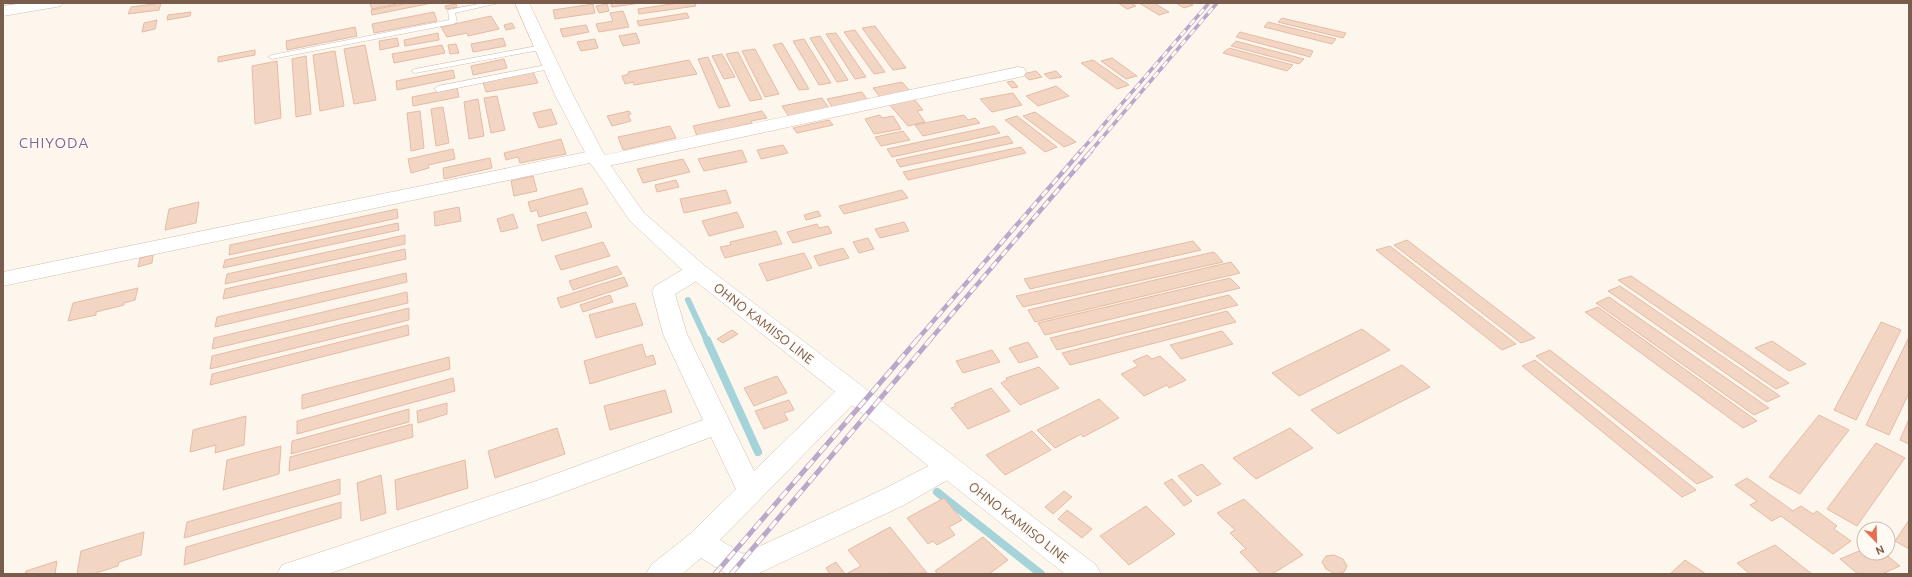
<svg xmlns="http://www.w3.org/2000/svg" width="1912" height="577" font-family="Ubuntu,sans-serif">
<rect width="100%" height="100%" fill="#fdf6ec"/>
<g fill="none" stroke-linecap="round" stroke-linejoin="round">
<path stroke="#a5d3da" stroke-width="6" d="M688,300L707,341"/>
<path stroke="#a5d3da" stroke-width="8" d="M707,340L758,452
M937,492L1041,574"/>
</g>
<path fill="#f3d5c3" stroke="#e6bba3" d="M161,3L159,10L128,14L131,7Z
M375,3H401L372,9L370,4Z
M409,3H432L372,15L371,10Z
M611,3H641L612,7Z
M678,3H695L696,6L639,14L638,9Z
M1118,3H1131L1136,6L1127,9Z
M1139,3H1154L1169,12L1159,15Z
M1176,3H1189L1193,5L1184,8Z
M456,4L457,7L446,9L445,6Z
M593,4L595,13L555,19L553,10Z
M607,4L609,11L599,13L596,6Z
M623,11L629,27L599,32L596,24L613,21L610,13Z
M191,12L190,16L167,20L168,15Z
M434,12L437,21L374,33L372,24Z
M687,13L689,18L639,26L637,21Z
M491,16L499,29L468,36L467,33L447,37L441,27Z
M1282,18L1346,33L1343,38L1278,22Z
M157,20L155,29L142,32L144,23Z
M1268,22L1336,39L1332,44L1264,27Z
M512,23L515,28L506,30L504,25Z
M586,25L589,32L563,37L560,29Z
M875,26L906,68L893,70L862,28Z
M355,27L357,36L287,50L286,41Z
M855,30L885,72L874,74L844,32Z
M1240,32L1313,51L1310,57L1236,37Z
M438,33L439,40L405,46L404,40Z
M636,33L640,43L623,46L619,36Z
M836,33L866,77L855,79L826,34Z
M820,36L848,80L837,82L810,38Z
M397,38L399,46L380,50L379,41Z
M503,38L506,46L473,52L471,44Z
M595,39L598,48L581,51L577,42Z
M804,39L831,83L819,85L793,41Z
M1236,41L1304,59L1299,64L1231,46Z
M782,43L809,89L799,90L773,45Z
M456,44L459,53L450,54L448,45Z
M365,45L376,100L354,104L344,49Z
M442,45L445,53L394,63L392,54Z
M1229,48L1293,65L1287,71L1223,53Z
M755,49L779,94L765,97L742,51Z
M255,50V55L218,62V57Z
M335,51L344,106L320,111L313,55Z
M738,52L762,99L750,101L726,54Z
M722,54L735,77L724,79L712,56Z
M306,56L311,114L296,117L292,59Z
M708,57L730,106L719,108L698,59Z
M1112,58L1137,76L1126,79L1101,61Z
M504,59L507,68L473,75L471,66Z
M689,60L697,74L634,85L633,82L625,84L622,76L629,74L628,72Z
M1093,60L1129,85L1117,89L1081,63Z
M277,61L281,118L255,124L252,66Z
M453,70L455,78L397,90L396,81Z
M1036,71L1042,77L1029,80L1023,74Z
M1056,71L1062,77L1050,79L1044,74Z
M533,72L538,83L486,92L483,82Z
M1013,81L1018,87L1012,88L1007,82Z
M902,82L910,91L880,97L873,88Z
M1056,86L1069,96L1038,106L1026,96Z
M457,88L459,97L413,106L412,97Z
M862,92L868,101L833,108L827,99Z
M1013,93L1022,105L992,112L980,99Z
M497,96L505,130L491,133L484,98Z
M822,98L829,108L789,117L782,106Z
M478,99L484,136L469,139L464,102Z
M914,99L923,110L917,111L925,122L908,126L889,104Z
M443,107L449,143L436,146L431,109Z
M551,109L557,124L539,128L533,113Z
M420,111L424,148L411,151L407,113Z
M629,111L631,114L628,115L631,121L612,126L607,116Z
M762,111L767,118L751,121L752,123L697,136L693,126Z
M1035,112L1076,142L1064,147L1023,116Z
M880,115L882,118L893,116L901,129L874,134L865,119Z
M964,115L968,120L975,118L980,123L923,136L915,125Z
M1017,116L1057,147L1045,152L1005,120Z
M829,120L833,125L797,133L793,128Z
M670,126L676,138L623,150L618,137Z
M994,126L1000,133L892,157L887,149Z
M903,131L910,140L881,146L875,137Z
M1008,136L1013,143L900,167L896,160Z
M561,139L566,154L520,163L518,157L506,160L504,153Z
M783,145L788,153L761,159L757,150Z
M1021,147L1026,153L908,180L903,172Z
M453,149L455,159L428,165L429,168L411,173L408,159Z
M742,150L747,162L704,171L698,159Z
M490,158L492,168L444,179L443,168Z
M683,159L690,172L643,183L637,169Z
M533,176L537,191L514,196L511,181Z
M676,180L679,187L657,192L655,185Z
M582,188L588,204L539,217L537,210L531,212L528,202Z
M726,190L731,203L684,213L680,199Z
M902,190L908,198L844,214L839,206Z
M199,202L196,223L165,230L169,209Z
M459,207L461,221L435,226L434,212Z
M397,209L398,218L229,255L230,245Z
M818,211L821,216L806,220L804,215Z
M586,212L592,227L542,241L537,225Z
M737,212L744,227L709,236L702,221Z
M513,214L518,228L501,232L497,219Z
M904,222L909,231L880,238L875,229Z
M398,223L399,230L223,268L225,260Z
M817,224L819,228L828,226L832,233L793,243L787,232Z
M776,231L782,244L725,258L720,247L731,245L730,242Z
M405,235V244L225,284L227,274Z
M868,238L874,249L859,253L853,242Z
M1407,240L1535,338L1521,343L1394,245Z
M1193,241L1201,250L1030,289L1024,279Z
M603,242L610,256L561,270L555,256Z
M1390,246L1516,344L1502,350L1376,250Z
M843,248L849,258L819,266L814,256Z
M405,249L406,259L223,299L225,289Z
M1214,252L1223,262L1023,307L1016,296Z
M804,253L812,268L767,281L759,264Z
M153,255L152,263L138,267L140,258Z
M1231,262L1240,273L1035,322L1028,310Z
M617,266L622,274L573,290L569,281Z
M406,273L407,282L215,327L217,317Z
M1631,276L1789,383L1776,389L1618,280Z
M624,277L628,286L561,308L557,298Z
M1230,278L1240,288L1045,335L1038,323Z
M1620,286L1780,396L1767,402L1608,291Z
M138,288L135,300L124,303V305L96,312V315L68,321L73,303Z
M407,292L408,303L212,349L214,338Z
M610,295L613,302L583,312L580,305Z
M1229,295L1238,305L1057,350L1050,338Z
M1609,297L1769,408L1754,415L1596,303Z
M635,303L643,325L596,338L589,315Z
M1598,307L1757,421L1743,428L1585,312Z
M409,308V320L210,369L212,356Z
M1227,311L1236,322L1070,365L1062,353Z
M1881,322L1901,330L1856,420L1834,410Z
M408,325L409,335L210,385L212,374Z
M1362,329L1390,350L1299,396L1272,373Z
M732,330L738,334L723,343L717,339Z
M1222,331L1233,344L1181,359L1170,345Z
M1909,337V393L1889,435L1866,425Z
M1772,341L1806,364L1789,371L1755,348Z
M1028,342L1038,357L1019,363L1009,348Z
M642,344L646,357L653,355L656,364L590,384L584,361Z
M992,350L1000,362L963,373L956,361Z
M1550,350L1713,477L1697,484L1536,356Z
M1147,355L1152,359L1160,356L1186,380L1169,388L1167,385L1144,396L1121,374L1138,366L1133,361Z
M449,357L450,369L302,409V395Z
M1535,360L1696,490L1682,497L1522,366Z
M1402,365L1430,387L1338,434L1311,410Z
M1039,367L1059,388L1020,405L1001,383L1007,380L1006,378Z
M777,376L787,393L754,406L744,388Z
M453,378L455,391L297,434V421Z
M991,388L1010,411L968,429L951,408L956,406L954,404Z
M665,390L672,412L610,430L604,406Z
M1099,399L1119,418L1083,437L1081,434L1055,448L1037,430Z
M789,400L794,410L784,413L788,420L764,429L755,411Z
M447,403V414L418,423L417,411Z
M409,409V422L291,454L292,441Z
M1819,415L1849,430L1800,494L1769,477Z
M246,416L244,445L215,453L216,445L190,452L193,430Z
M1909,419V444L1900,440Z
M412,424L413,437L289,471L290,457Z
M557,428L565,454L495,478L488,451Z
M1290,428L1313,448L1256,479L1233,458Z
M1032,431L1051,450L1005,475L986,455Z
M1876,443L1905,458L1857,526L1827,509Z
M281,446L279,474L223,490L227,460Z
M465,460L468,488L397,510L395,480Z
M1202,464L1221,484L1197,496L1178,476Z
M381,475L386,513L361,521L357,483Z
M1747,478L1793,511L1801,506L1813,514L1817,511L1837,526L1834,529L1851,541L1833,554L1781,516L1772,521L1750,505L1757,501L1735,485Z
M340,479V494L184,538L187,522Z
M1172,479L1192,501L1184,506L1164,483Z
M1064,491L1072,497L1053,514L1045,507Z
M944,498L962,520L949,527L955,535L937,545L933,541L928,544L907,518Z
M1244,499L1303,555L1272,574H1261L1240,552L1246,549L1230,533L1235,530L1217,513Z
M341,502V518L184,565L186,547Z
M1146,506L1175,534L1129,565L1100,536Z
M1067,510L1092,529L1082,538L1058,519Z
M1909,520V549L1895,541Z
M890,527L927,573L846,574L861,566L848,550Z
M144,532L141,555L119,562L118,566L93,574H77L81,551Z
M983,537L1008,560L989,574H938L935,571Z
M1775,545L1812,574H1750L1737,563Z
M1864,549V553H1884L1900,566L1882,574H1858L1840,559Z
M1334,555L1343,559L1347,566L1344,572L1335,574L1326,569L1322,562L1326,556Z
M1685,560L1706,574H1670Z
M57,561L55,574H25L26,571Z
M836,562L845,574H830L826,568Z"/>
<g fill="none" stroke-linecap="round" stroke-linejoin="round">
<defs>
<path id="service" d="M484,3H499L455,13L457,22L453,24L272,59L268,57L272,55L449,20L448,10Z
M542,45H545V49L415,73L411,71L415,69Z
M551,64H554V68L438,92L434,89L438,86Z"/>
<path id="minor" d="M26,3H63L61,6L56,7L3,16V6Z
M1018,67L1024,68L1026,72L1024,76L599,168L592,166L590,163L3,286V272L596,150L603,152L605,155Z
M697,264L705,266L708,271L705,276L675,294L687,334L754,471L842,385L851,382L860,385L863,391L860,397L720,540L743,554L884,489L940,460L949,457L958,460L962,467L958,474L904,505L757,574H727L701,558L682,574H646L651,565L690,534L736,489L711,437L556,495L328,574H277L282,565L536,481L703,420L663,334L652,291L655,286L689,266Z"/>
<path id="secondary" d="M515,3H529L573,95L608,162L644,213L705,266L1096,565L1101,574H1065L689,276L630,221L590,162L555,95Z"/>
</defs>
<use href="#service" stroke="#d1beb0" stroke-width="1"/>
<use href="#minor" stroke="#d1beb0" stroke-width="1"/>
<use href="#secondary" stroke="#d6c0b0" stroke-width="1"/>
<use href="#service" fill="#fff" fill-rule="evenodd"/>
<use href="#minor" fill="#fff" fill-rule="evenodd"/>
<use href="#secondary" fill="#fff" fill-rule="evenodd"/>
<defs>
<path id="rail-far2" d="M1080,152L1209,3
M1090,152L1217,3"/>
<path id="rail-far1" d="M916,341L1081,151
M929,341L1091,151"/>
<path id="rail" d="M715,574L917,340
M731,574L930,340"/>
</defs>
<use href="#rail-far2" stroke="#b9a8c9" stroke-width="3.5"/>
<use href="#rail-far1" stroke="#b9a8c9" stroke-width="4.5"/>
<use href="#rail" stroke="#b9a8c9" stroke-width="5"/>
<use href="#rail-far2" stroke="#fffaf3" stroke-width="2.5" stroke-dasharray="7" stroke-linecap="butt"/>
<use href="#rail-far1" stroke="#fffaf3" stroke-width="3" stroke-dasharray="8" stroke-linecap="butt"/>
<use href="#rail" stroke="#fffaf3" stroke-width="3.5" stroke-dasharray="10" stroke-linecap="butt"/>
</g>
<g text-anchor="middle" stroke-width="3" stroke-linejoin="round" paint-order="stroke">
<g font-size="13" fill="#7a5c4d" stroke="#fffaf3">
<text transform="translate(764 323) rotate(38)" y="5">OHNO KAMIISO LINE</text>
<text transform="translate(1019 522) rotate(38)" y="5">OHNO KAMIISO LINE</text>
</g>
<g font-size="15" letter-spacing="1" fill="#846695" stroke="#fffaf3">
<text x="54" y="148">CHIYODA</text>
</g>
</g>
<rect width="1912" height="577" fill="none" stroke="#7a5c4d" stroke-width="8"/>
<g transform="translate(1876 541) rotate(157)"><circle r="19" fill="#fffaf3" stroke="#cabbb1"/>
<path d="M0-3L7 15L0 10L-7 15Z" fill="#e76f51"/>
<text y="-6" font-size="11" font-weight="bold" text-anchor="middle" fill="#7a5c4d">N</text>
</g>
</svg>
